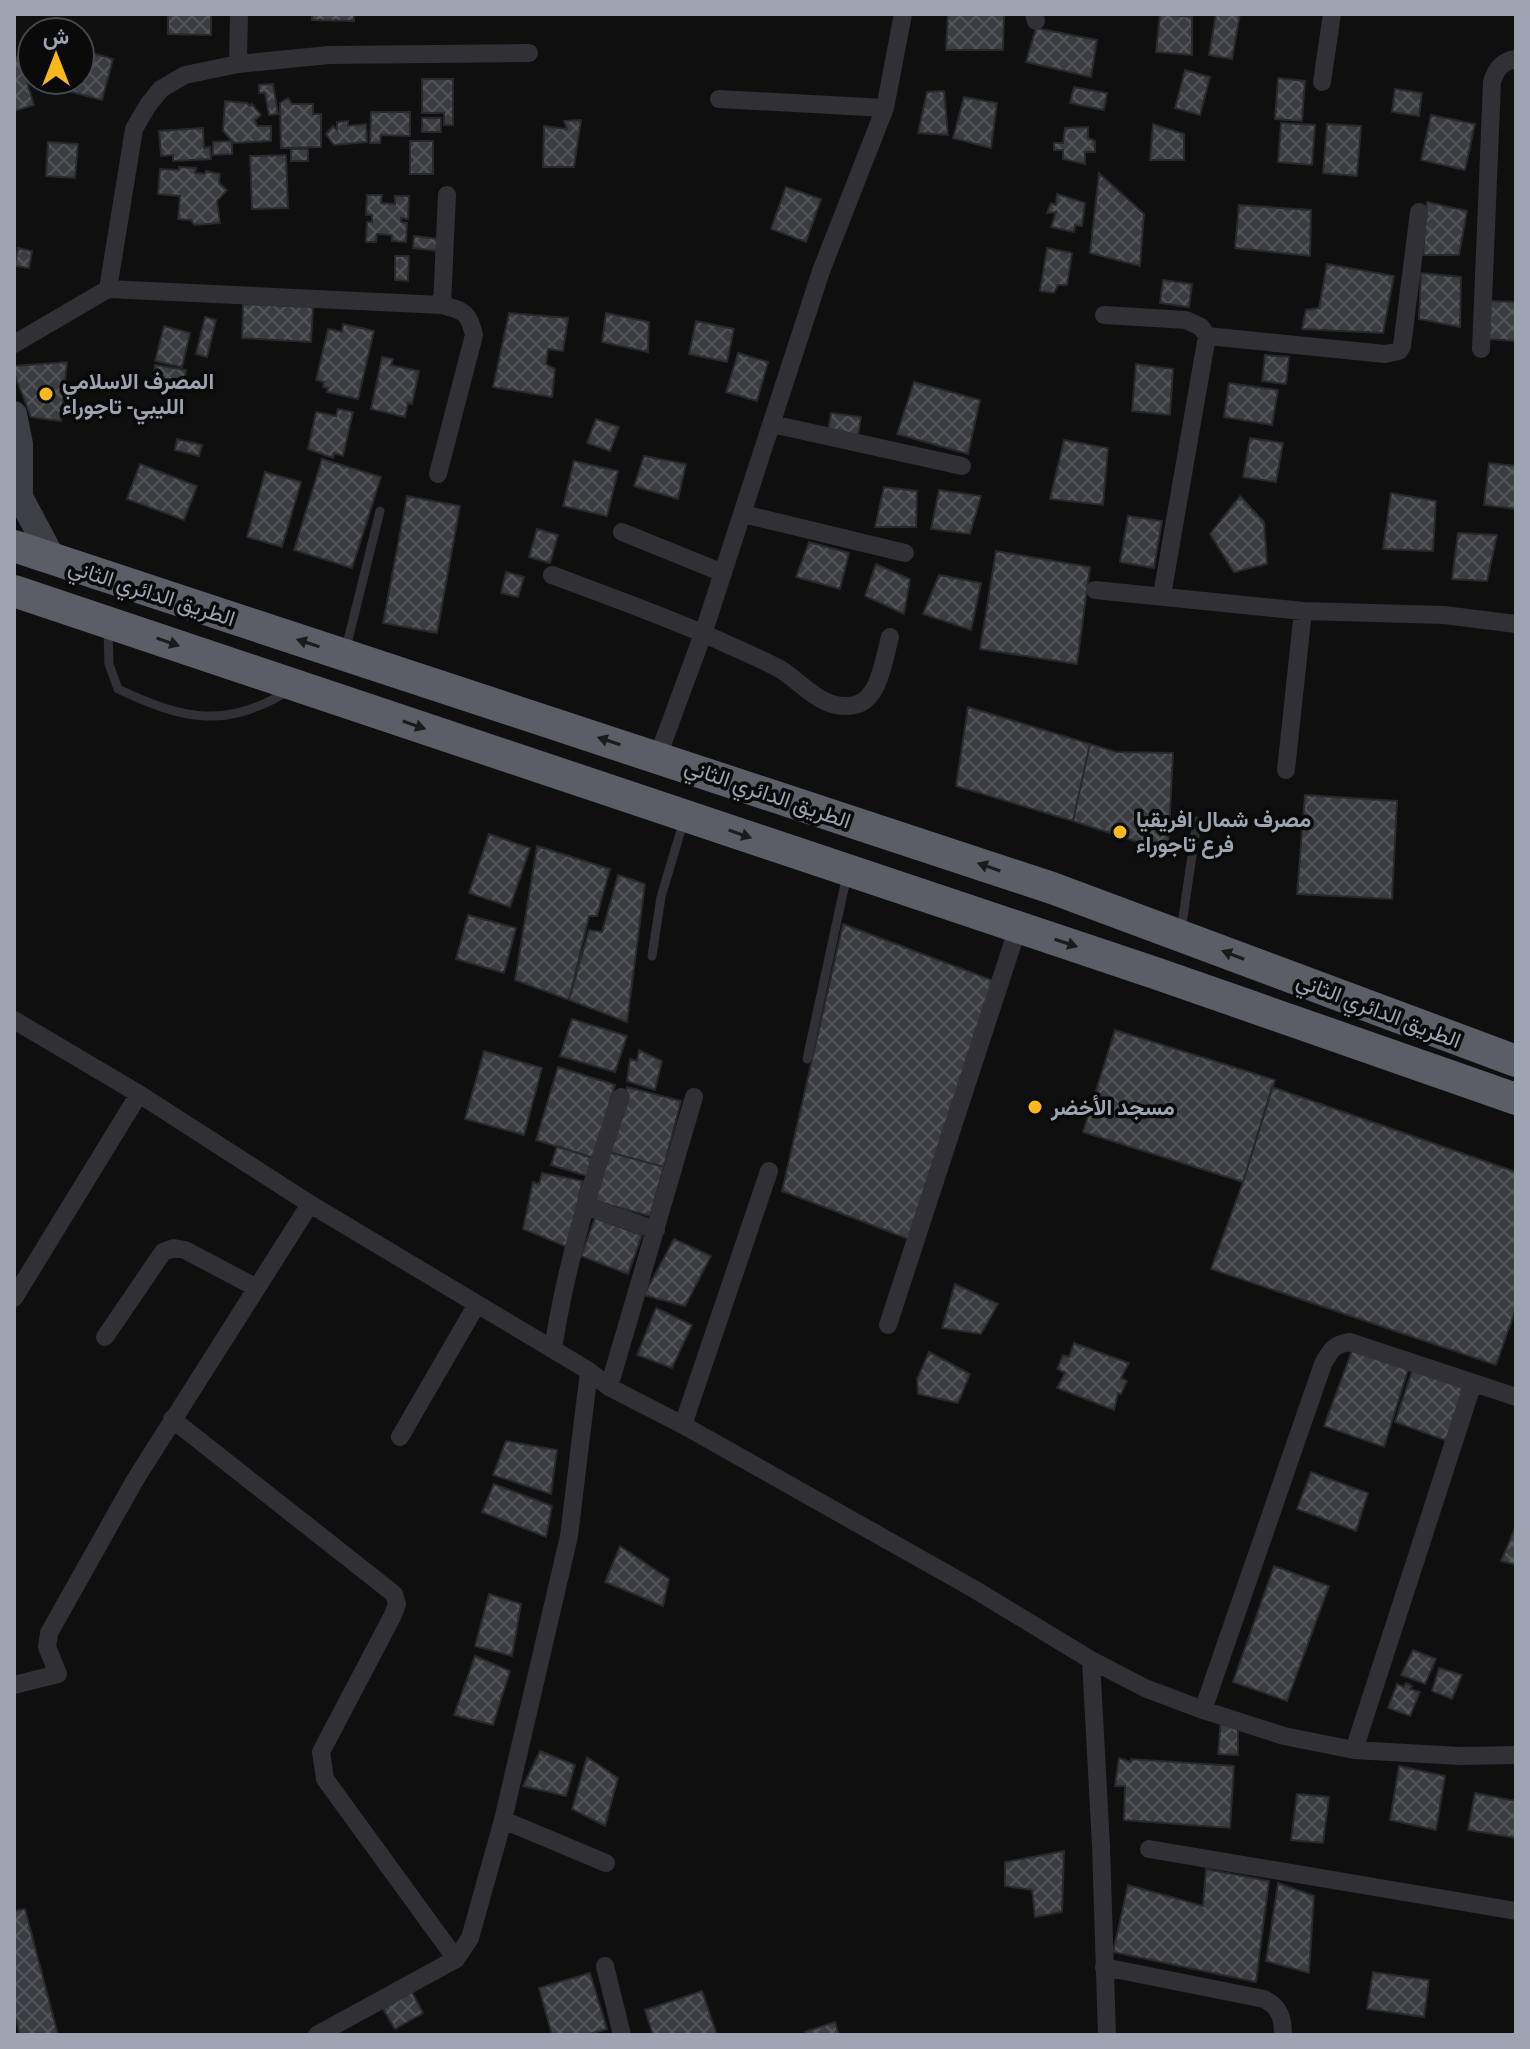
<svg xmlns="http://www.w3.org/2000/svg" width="1530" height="2049" font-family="'Archivo Narrow',Vazirmatn,sans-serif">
<defs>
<pattern id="building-cross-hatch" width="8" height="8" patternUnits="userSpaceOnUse" patternTransform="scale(2)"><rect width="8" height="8" fill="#3b3c40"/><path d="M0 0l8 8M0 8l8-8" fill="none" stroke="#545559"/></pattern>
</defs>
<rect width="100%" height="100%" fill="#0f0f10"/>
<path fill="url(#building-cross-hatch)" stroke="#29292c" stroke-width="2" d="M168,14H211V35L168,34Z
M312,14H354V21L312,20Z
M948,14H1004L1003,50H946Z
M1160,14L1192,17V55L1156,52Z
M1216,14H1240L1232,59L1209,55Z
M1036,28L1097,40L1091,77L1026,62Z
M89,52L113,59L102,100L68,91L71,80H80V58L87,60Z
M19,56L34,105L14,111V58Z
M1185,70L1210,77L1200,115L1175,108Z
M1278,78L1305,81L1302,121L1275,119Z
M422,79H453V125H444V113H422Z
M273,84L278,114L269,115L265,93H259V85Z
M1074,87L1107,93L1104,110L1070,103Z
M1395,89L1422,93L1419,116L1392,112Z
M944,91L948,135L918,133L927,92Z
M964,97L997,103L991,148L953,138Z
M288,98L292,104H313V114H321V147L281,148L280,103Z
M225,101L247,103L250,106L252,104L261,115L255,120L257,126H271V141L234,143L223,131Z
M371,112H410V136L381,135L380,143H370Z
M1431,115L1475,124L1465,170L1421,160Z
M422,118H441V132H422Z
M581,120L574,167H543L544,126L567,129L564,121Z
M348,121V126L366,124L367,142L334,145L326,134L333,126L337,130V122Z
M1281,123L1315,125L1312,165L1278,162Z
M1153,124L1184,134V160H1150Z
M1327,124L1361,126L1357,176L1323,173Z
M1088,127V138L1095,141V152H1085V164L1063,159V150H1054V143H1063L1065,128Z
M203,128L204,148L210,147L211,159L173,161V155L161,156L159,131Z
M232,141V154L213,155V142Z
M410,141H433V174H410Z
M48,142L78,144L75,178L46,176Z
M291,149H308V161H291Z
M286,155L288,208L252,209L250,156Z
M179,167L196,168L195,173L205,174L206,171L220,174L219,183L227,190L217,201L220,223L194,225L191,220L178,219L180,196L158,194L160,169L179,170Z
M1099,173L1144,214L1140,266L1090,253Z
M786,187L821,199L806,242L771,229Z
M1057,194L1085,203L1082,226L1075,225L1074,232L1051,227L1056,212L1047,213L1051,203L1056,205Z
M367,195H382L381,203L395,204V196H409L408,219L401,218V222L407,223L406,242L392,241V235L377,234L376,242H366L367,222H372V215H366Z
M1427,202L1467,211L1459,255H1423Z
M1239,205L1311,210L1310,256L1235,248Z
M414,236L439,239L438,251L413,248Z
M18,248L32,251L29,268L15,266Z
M1047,248L1072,253L1067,285H1058L1054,293L1040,291Z
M395,256H409L408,281L395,280Z
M1327,264L1394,276L1383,333L1302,329L1306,310L1319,308Z
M1421,273L1461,277L1460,327L1419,319Z
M1163,280L1192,284L1189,307L1160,303Z
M1490,301L1516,302V341L1488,339Z
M243,304L313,307L311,342L242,338Z
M509,313L568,318L563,351L548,349L546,364L555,369L552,397L493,387Z
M606,313L649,322L648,352L602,342Z
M205,317L216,320L207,357L196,354Z
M696,321L734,329L727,362L689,354Z
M343,324L374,331L358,399L327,392L328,388L323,387L324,382L316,380L328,329L342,332Z
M164,326L190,333L182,367L155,361Z
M738,353L768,362L757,401L726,392Z
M1265,355L1289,357L1286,384L1262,381Z
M382,357L393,359L391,365L419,371L412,404L408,403L405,417L371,409Z
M67,362L61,421L31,417L14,373V366Z
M1136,364L1173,369L1170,415L1132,411Z
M155,365L186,370L184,382L153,377Z
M914,382L980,400L968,454L897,434Z
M1229,383L1278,390L1272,425L1224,417Z
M338,409L353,412L343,456L334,453L333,458L308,449L316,412L336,416Z
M831,413L861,417L858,435L828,431Z
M596,419L619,427L610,451L587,443Z
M1250,438L1283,443L1276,482L1243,477Z
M177,439L202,445L199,456L175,450Z
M1064,440L1108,448L1103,505L1050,499Z
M644,456L686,464L678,499L634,486Z
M322,459L381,477L352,568L294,550Z
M574,461L618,471L607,516L563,506Z
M1489,463L1516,466V509L1484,505Z
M140,464L197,486L184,520L127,499Z
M265,472L301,482L282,547L247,537Z
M884,487L917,491L916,527H875Z
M939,490L981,496L970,534L931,529Z
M1391,493L1436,501L1433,551L1383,549Z
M407,496L460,506L437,633L383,623Z
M1240,496L1264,522L1267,564L1234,572L1210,534Z
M1128,516L1162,521L1154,568L1120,562Z
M537,529L558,535L550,563L529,557Z
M1458,533L1497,535L1487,581L1452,579Z
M809,542L849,553L840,589L796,577Z
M996,551L1090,567L1077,664L980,649Z
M876,564L910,579L904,614L865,596Z
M506,572L524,577L518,597L501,593Z
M939,575L981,583L971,630L923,614Z
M968,707L1090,744L1073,821L956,786Z
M1090,744L1116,752L1173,753L1168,852L1073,821Z
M1305,795L1397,801L1392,899L1297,894Z
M489,834L530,848L510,907L469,893Z
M537,846L610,869L597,916H589L569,1000L515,980Z
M618,875L645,884L627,1022L569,1000L589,930L602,932Z
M468,915L516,928L504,973L456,959Z
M843,924L997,982L911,1240L782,1191Z
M572,1019L627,1036L615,1072L560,1056Z
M1115,1030L1275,1080L1243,1182L1083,1132Z
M639,1050L662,1061L655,1090L627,1081L630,1059L637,1061Z
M484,1051L542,1068L524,1135L465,1119Z
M558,1067L615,1085L593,1158L536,1140Z
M627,1087L681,1101L664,1167L609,1152Z
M1272,1087L1516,1172V1308L1496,1365L1211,1269L1243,1182Z
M557,1146L593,1158L587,1176L551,1165Z
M609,1152L664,1167L650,1216L595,1201Z
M542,1173L583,1181L567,1247L523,1229L533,1182L539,1184Z
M595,1218L642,1235L628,1274L581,1256Z
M674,1239L711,1256L685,1306L644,1295Z
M955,1284L998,1304L981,1334L942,1328Z
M656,1308L692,1325L672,1368L637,1355Z
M1074,1343L1129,1363L1121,1378L1127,1381L1121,1394L1118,1393L1114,1410L1057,1388L1065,1373L1057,1369L1063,1355L1069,1357Z
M1353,1348L1409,1367L1384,1447L1324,1426Z
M929,1352L970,1374L958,1403L918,1394L917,1379Z
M1413,1368L1468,1386L1450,1442L1395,1422Z
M506,1441L557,1450L551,1494L493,1475Z
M1311,1472L1368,1493L1356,1531L1297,1509Z
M494,1484L552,1506L546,1537L482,1512Z
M1516,1526V1565L1501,1561Z
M620,1546L669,1579L663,1606L605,1582Z
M1274,1566L1329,1586L1287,1701L1233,1682Z
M489,1594L521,1604L512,1656L475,1646Z
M1413,1650L1436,1659L1425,1684L1401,1675Z
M475,1656L510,1671L493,1725L454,1715Z
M1439,1668L1462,1675L1452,1699L1432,1691Z
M1406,1683L1412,1686L1410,1689L1420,1692L1410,1716L1388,1708L1397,1684L1404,1687Z
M1221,1719L1238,1725V1755L1218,1754Z
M540,1751L575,1765L566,1796L523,1786Z
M587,1757L618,1778L605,1826L572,1809Z
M1119,1758L1131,1762V1759L1234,1766L1230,1828L1124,1820L1125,1786H1115Z
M1399,1766L1445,1776L1436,1830L1390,1820Z
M1475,1793L1516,1801V1838L1468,1830Z
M1297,1794L1329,1797L1323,1843L1291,1840Z
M1064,1851L1062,1912L1035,1917L1032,1890L1005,1886V1862Z
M1206,1869L1269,1881L1256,1982L1113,1952L1128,1885L1203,1906Z
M1278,1883L1314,1896L1309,1973L1266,1961Z
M25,1909L58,2035H20L14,2012V1911Z
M1373,1972L1429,1980L1424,2017L1367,2009Z
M590,1973L607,2029L586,2035H552L539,1988Z
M702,1991L717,2035H653L645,2010Z
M412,1992L423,2013L395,2029L383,2009Z
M835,2022L839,2035H806L805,2032Z"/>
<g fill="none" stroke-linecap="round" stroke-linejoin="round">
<path stroke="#303035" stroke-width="9" d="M108,630L109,664L118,689C182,719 225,730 288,691
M346,648L380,511
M1181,931L1197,821
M652,956L661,897L684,820
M807,1059L847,875"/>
<path stroke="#303035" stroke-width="18" d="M1034,14L1036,21
M238,64L239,14
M1322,82L1332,14
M719,99L885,108
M108,289L134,129L148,105L161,89L185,75L238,64L329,55L529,53
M442,305L447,195
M1104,315L1186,320L1201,327L1207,336L1162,595
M1207,336L1385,354L1399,351L1402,346L1419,212
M14,344L108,289L442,305C465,311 468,312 474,335L438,474
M1481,349L1492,82C1496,69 1502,61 1516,59
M772,424L962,466
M743,514L905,553
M622,532L723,573
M552,575C608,596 664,616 718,640C739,650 760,658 780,669C803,683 823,712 855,705C880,699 884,658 890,637
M1095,590L1303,611L1444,615L1516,624
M658,756L703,634L821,271L885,108L903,14
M1286,770L1303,611
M14,1020L139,1094L310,1204L589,1371L609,1387L683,1425L974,1589L1091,1660L1145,1688L1203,1710L1284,1736L1354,1750L1460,1756L1516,1755
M585,1206L656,1230
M14,1298L139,1094
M888,1325L1018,927
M105,1337L163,1252L174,1248L185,1250L257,1288
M553,1349C566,1263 592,1179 621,1097
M609,1387L694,1097
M172,1419L394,1594L397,1604L393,1615L321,1752L325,1779L456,1959
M683,1425L769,1171
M400,1437L477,1304
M1091,1660L1101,1846L1107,2035
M14,1685L58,1674L47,1647L49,1633L135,1480L310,1204
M1203,1710L1323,1364C1330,1351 1334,1344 1350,1342L1516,1397
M1354,1750L1473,1383
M503,1820L606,1863
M1149,1849L1516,1911
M605,1966L622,2035
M1104,1967L1264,1999C1280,2007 1283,2018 1283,2035
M317,2035L456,1959L470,1938L503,1820L569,1536L589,1371"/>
<path stroke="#3e3f45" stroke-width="26" d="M14,414L20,444V497L53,559"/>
<path stroke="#5c5e67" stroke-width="32" d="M14,546L1052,888L1516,1061
M14,591L1158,974L1516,1099"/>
</g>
<defs><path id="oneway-solid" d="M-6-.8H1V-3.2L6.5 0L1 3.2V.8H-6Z" transform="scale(2)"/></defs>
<g fill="#1a1b1d">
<use href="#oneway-solid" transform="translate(168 642) rotate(19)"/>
<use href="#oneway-solid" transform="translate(308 643) rotate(-162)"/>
<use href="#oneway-solid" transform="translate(414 725) rotate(19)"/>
<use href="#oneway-solid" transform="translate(609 741) rotate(-162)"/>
<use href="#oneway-solid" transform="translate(740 834) rotate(19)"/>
<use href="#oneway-solid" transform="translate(989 867) rotate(-161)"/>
<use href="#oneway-solid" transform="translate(1066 943) rotate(18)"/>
<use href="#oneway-solid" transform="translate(1233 955) rotate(-159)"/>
</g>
<g fill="#fab81e" stroke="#0a0a0b" stroke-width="3">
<circle cx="46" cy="394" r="8"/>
<circle cx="1120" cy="832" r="8"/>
<circle cx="1035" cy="1107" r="8"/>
</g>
<g text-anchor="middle" stroke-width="7" stroke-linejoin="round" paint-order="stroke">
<g font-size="22" font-weight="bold" fill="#9fa4b2" stroke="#0a0a0b" text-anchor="start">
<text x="62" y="389">المصرف الاسلامي<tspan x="62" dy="25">الليبي- تاجوراء</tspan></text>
<text x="1136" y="827">مصرف شمال افريقيا<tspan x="1136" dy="25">فرع تاجوراء</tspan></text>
<text x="1051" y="1115">مسجد الأخضر</text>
</g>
<g font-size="22" fill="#9fa4b2" stroke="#0a0a0b">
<text transform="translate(152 592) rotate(18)" y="8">الطريق الدائري الثاني</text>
<text transform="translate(768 793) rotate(19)" y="8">الطريق الدائري الثاني</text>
<text transform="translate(1379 1010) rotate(21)" y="8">الطريق الدائري الثاني</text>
</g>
</g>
<rect width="1530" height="2049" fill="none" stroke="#9fa4b2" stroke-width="32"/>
<g transform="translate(56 56)"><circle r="38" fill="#0a0a0b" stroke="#46484e" stroke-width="2"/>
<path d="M0-6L14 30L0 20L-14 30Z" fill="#fab81e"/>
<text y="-12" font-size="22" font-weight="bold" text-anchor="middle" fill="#9fa4b2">ش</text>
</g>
</svg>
